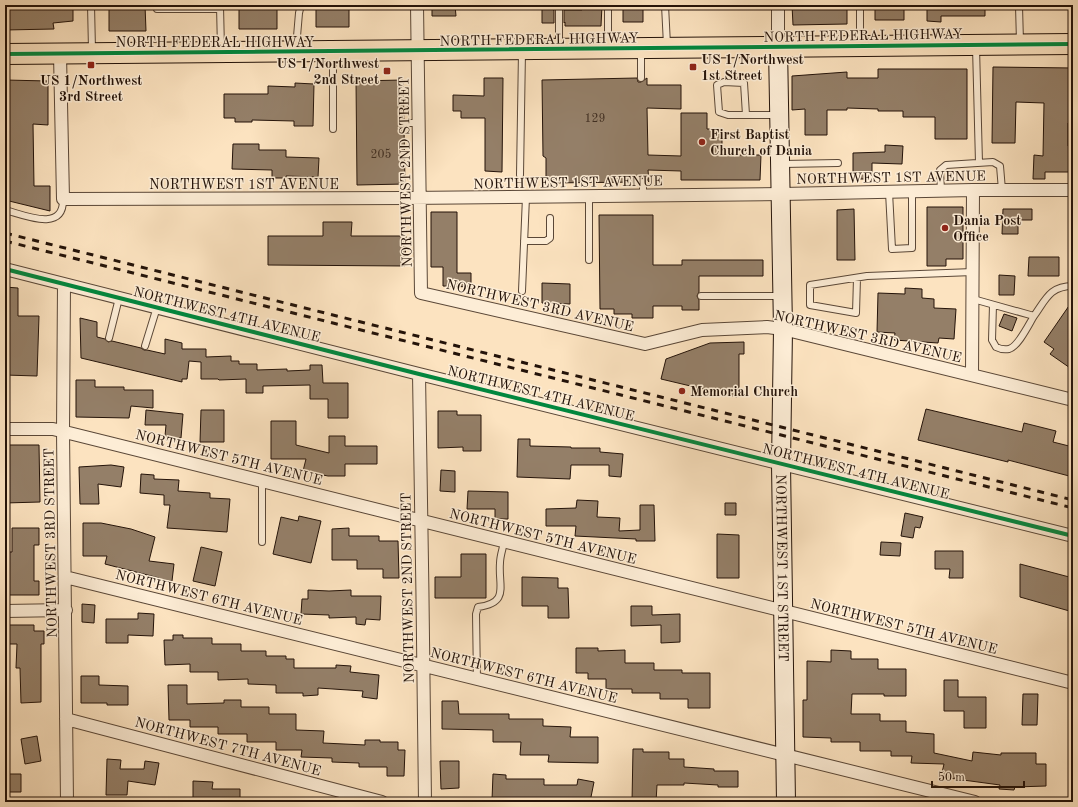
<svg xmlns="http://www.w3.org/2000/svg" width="1078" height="807" font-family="'Old Standard TT',serif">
<rect width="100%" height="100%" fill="#fce3c0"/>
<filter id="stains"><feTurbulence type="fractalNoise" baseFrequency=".005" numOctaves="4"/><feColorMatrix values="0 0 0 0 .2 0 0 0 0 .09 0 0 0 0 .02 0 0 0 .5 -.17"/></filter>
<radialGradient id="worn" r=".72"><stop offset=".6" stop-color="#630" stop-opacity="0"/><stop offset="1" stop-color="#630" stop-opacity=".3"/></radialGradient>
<path fill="#947f68" stroke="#241309" d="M5,5H73V21L53,23L54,29L5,30Z
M109,5H145L146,31H109Z
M239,5H277V29H239Z
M316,5H349V27H316Z
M438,5H455L456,16H432V6Z
M542,5H553V10H554V23H542Z
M582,5H602L601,26H565V22L564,23V10H582Z
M623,5H643V22H623Z
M792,5H847V24L793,25Z
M875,5H904V20H875Z
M927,5H985V16H941V22L927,21Z
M993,67L1073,68V123H1068V146H1073V172H1045V179H1033L1034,155L1043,156L1044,103L1016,102L1015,143H992Z
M878,69H967V139H935V117H903V111H878V109L847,108V110H827V135H805V109L792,110V76L847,72V78H878Z
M484,78H503L502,172L485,171V118H461V111H453V95L484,96Z
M637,78L638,82H641L647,78V85H681V109L647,108L648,155L681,156V113H707V129H722V155H761L760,180H681V171L648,170L649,182L646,178H643L639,179V182L546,183V158L543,156L542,80Z
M5,80L48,81V125L33,124L34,186H50V211L5,200Z
M403,80L404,119L400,120V123L401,127H404L405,184L357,185L356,81Z
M295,83L314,84L313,126H294V121L252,120V122H235V118H224V94H268V86L295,87Z
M233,144H259V150H286V157L319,158L318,177L286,176V178H272V170L232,169Z
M885,145L903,146L902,164L872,163V179H853V153L885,152Z
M927,207H963V259H946V266H927Z
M854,209L855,260H837V210Z
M1003,209H1032V220H1018V234H1002Z
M431,212H457V273H471V287L443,286V267H431Z
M599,215H653V265H682V260H763V276H699V292L697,296L699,300V310H682V306H653V318H632V314H614V309H600Z
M323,222H352L351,236H406L405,266L268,265V236H323Z
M1029,257H1059V276H1028Z
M999,275L1015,276L1014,295H999Z
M542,283L570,284V304L542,303Z
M5,287L18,288V316H39L37,376L5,375Z
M905,288L922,289V298L934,299V308L956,309L954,339L939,338L938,343L894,340L895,333L877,332L878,293L905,294Z
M1073,300V370L1050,354L1054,349L1044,342Z
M1004,314L1017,318L1012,331L999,326Z
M80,318L97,322V337L105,339L108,342L112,341L141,348L144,350H147L165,354V339L182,343V349H206V357L231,356V361H239V364H257V370L287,369V371L310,370V365H322L323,383H348V418H328V399H310V385L263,386V393H246V379L219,380L218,379H201V362L189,361L187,379H182V382L81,358Z
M744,342V354H739V387L737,397L661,379L666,359L710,343Z
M76,380H95V387H124V390H153V408L131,406L129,418L76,417Z
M926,409L1022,432L1024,423L1056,431L1053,442L1073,447V477L1008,460V462L918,440Z
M146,410L183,414L181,438H179V441L166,440L167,437L165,436L166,425H145Z
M201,410H224V442H200Z
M438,411H457V415H481V451H463V447L438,448Z
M271,421H296V445L329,453V436H345V446H377V464H345V476H328L303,471L306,459H271Z
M518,439H530V446L571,447V448H600V452L623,454L621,477L609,476V465H571L570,479L517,477Z
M5,445H39L40,502L5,503Z
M111,465L124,467L121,487L98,484L99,504H80L79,467Z
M441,470L455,471V492L440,491Z
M141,474L154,475V479L179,480L178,491L210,493V498L230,499L227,532L167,528L170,505H164V495L140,493Z
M468,491L508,492V519H495V509H467Z
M577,500L598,501L597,517L620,518L619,531L640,530V505H654L655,541H636V539L575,536L576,526H546V509L576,508Z
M725,503H736V515H725Z
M905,513L923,517L920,528L915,527L913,538L901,536Z
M299,516L321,521L311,563L273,554L281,517L298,521Z
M83,523H101L131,529L155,537L149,561L174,564L172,581L159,580V578L105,564L107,556H83Z
M12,528H39V545H34V581H39V595H7V552H12Z
M349,528V536H379V541H398L399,578H383V569H357V560H332V529Z
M717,534L739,535V578H717Z
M881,542L901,543L900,556L880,555Z
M201,547L222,552L215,586L193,581Z
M935,551H963V578H949L950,569H935Z
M461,554H486V598H435V577H461Z
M1020,564L1073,578V612L1020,597Z
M522,577L558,578V588H568L569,618H548V606H522Z
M308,590L329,591L351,590V596H381L380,620L366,619L365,625L356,624V617L329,618V615L301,614L302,599H308Z
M82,604L95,605L94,623L82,622Z
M631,606H652V615L680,614V642L661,643V625L631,626Z
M138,613L154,614L153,636L128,635V643H106V619H138Z
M5,625H34V631H44V644H41V702L21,703L20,668H16L17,644H5Z
M173,635H183V638H212V644H241V651H266V656H286V659H294V668H336V665L351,666L350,672L379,675L377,699L362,697L363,691L318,688V695L303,696V693H276V685L248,684V679L218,680V672H190V664L165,665L164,640H173Z
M576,648H598V651L625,650V663H654V670H682V673H710V708H688V699H660V693H632V689H606V679H588V673H576Z
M831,650L851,651V659H878V669H906V696H884V694H852L851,714H880V721H906V732L934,734V753L972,761L973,752L1001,755V753H1036V764H1046V786L1015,787L1014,790L999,789L1000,785L941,777L944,764L911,763L912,756H891V751H860V742H831V738L803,737V700H807V661L831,662Z
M81,676H99V685L128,686V705H107V703H81Z
M944,680H958V697H986V728H964V711H944Z
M168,685H187V704L224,703V700H241V707H269V714H296V730L324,731L323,743L365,745V740H380V742H398V750H405L404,776H387V767H359V763L332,762V758L301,757L302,750H276V742H247V734H218V727H190V720H169Z
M1023,694H1038L1037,725H1022Z
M442,701H458L459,714H509V719H543V726L571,727L570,737H598V763L548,762L549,755H520L521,742H493V730L442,729Z
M37,736L41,761L25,764L21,739Z
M633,749H643V752H669V759H684V767L714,769V771H738V787H718V785L684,783V785H657L656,802H632Z
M107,759L121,760L120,769H144L145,761L159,763L155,785L128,781L127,795H106Z
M440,761H459V788L441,789Z
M5,774H21V792H5Z
M493,774L506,775V779H544V785H577L578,779L594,782L590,802H501V801L492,800Z
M193,781L213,782L212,789H240V802L193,801Z"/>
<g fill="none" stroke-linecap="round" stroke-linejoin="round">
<defs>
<path id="lane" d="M91,5L92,50
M608,5V45
M665,5L667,45
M860,5V43
M220,6L221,49
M1019,6L1020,42
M157,9H220
M559,46V5
M976,47L979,163
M296,48L299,13L301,5
M641,50V78
M333,53V129
M746,115L744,83L724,82L717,85L719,112L728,115H778
M404,123H419
M783,164L838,163
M520,175L522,51
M941,191L940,170L946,165L993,162L1000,166L1002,190
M889,192L892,249L912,248V191
M643,196V182
M5,210C24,215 64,233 63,199
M524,241H546L550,238V218
M589,260V196
M857,278L856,313L810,305V285L867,276L973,272
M522,291L526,197
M701,296H781
M973,299L1034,316C1046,299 1050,286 1073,286
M993,305L992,340L996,347C1000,349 1004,350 1009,349C1018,347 1029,324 1034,316
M109,338L119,298
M145,346L157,307
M262,480V542
M477,680L476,614L478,607C510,603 498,586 500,563C500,556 503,548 504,542"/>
<path id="street" d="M417,5L421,293L645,344L702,330L767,327L783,329L1073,400
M778,5V47
M60,54L63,199L407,198L782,194L973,190H1073
M5,269L419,374L1073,536
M64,284L63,432L67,802
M419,374C421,517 424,659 425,802
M972,375L973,190
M5,429H53L1073,683
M65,577L975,802
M5,611L66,610
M66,719L382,802"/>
<g id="secondary">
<path id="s1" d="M778,47L783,329L781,464L786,802"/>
</g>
<path id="primary" d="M5,54L1073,44"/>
</defs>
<use href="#lane" stroke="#5a4737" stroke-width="8"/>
<use href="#street" stroke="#5a4737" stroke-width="14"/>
<use href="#secondary" stroke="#241309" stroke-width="20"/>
<use href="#primary" stroke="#241309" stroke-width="22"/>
<use href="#lane" stroke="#fdedd6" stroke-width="6"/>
<use href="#street" stroke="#fdedd6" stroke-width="12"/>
<use href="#secondary" stroke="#fdedd6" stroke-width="18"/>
<use href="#primary" stroke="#fce3c0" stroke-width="20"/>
<path stroke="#241309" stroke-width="3" stroke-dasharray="7 7" stroke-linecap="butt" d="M5,233L1073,500
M5,241L1073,508"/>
<defs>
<path id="cycleway" d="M5,54L1073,44
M5,269L419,374L1073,536"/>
</defs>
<use href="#cycleway" stroke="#fdedd6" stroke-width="6"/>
<use href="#cycleway" stroke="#00873e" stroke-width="4"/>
</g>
<g fill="#8f2418" stroke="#fdedd6" stroke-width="1.5">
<rect x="87" y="61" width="8" height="8" rx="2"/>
<rect x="689" y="63" width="8" height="8" rx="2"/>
<rect x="383" y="67" width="8" height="8" rx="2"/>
<circle cx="702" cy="142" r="4"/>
<circle cx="945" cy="228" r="4"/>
<circle cx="682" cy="391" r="4"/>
</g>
<g text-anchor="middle" stroke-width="3" stroke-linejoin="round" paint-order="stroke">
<g font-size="12" fill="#402e21">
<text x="595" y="122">129</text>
<text x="381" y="158">205</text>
</g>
<g font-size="14" fill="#241309" stroke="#fdedd6">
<text transform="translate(863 35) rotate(-1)" y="5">NORTH FEDERAL HIGHWAY</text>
<text transform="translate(539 39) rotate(-1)" y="5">NORTH FEDERAL HIGHWAY</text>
<text x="215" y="47">NORTH FEDERAL HIGHWAY</text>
<text transform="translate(405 172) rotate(-91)" y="5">NORTHWEST 2ND STREET</text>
<text transform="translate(891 177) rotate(-1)" y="5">NORTHWEST 1ST AVENUE</text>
<text transform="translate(568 182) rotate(-1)" y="5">NORTHWEST 1ST AVENUE</text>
<text x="244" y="189">NORTHWEST 1ST AVENUE</text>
<text transform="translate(540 305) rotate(13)" y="5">NORTHWEST 3RD AVENUE</text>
<text transform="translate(227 314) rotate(14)" y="5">NORTHWEST 4TH AVENUE</text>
<text transform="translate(868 336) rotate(13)" y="5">NORTHWEST 3RD AVENUE</text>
<text transform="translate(541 393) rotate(14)" y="5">NORTHWEST 4TH AVENUE</text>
<text transform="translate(229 457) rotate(14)" y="5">NORTHWEST 5TH AVENUE</text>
<text transform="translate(856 471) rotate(14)" y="5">NORTHWEST 4TH AVENUE</text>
<text transform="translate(543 536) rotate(14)" y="5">NORTHWEST 5TH AVENUE</text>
<text transform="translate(50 543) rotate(-91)" y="5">NORTHWEST 3RD STREET</text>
<text dy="5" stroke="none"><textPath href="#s1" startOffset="521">NORTHWEST 1ST STREET</textPath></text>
<text transform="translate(407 588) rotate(-91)" y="5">NORTHWEST 2ND STREET</text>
<text transform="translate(209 597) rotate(14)" y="5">NORTHWEST 6TH AVENUE</text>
<text transform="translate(904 626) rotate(14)" y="5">NORTHWEST 5TH AVENUE</text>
<text transform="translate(524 675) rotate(14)" y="5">NORTHWEST 6TH AVENUE</text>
<text transform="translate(228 746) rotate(15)" y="5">NORTHWEST 7TH AVENUE</text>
</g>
<g font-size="14" font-weight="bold" fill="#241309" stroke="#fdedd6" text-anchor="start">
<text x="701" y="64">US 1/Northwest<tspan x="701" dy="16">1st Street</tspan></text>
<text x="379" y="68" text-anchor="end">US 1/Northwest<tspan x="379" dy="16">2nd Street</tspan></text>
<text x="91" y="85" text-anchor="middle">US 1/Northwest<tspan x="91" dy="16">3rd Street</tspan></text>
<text x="710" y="139">First Baptist<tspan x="710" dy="16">Church of Dania</tspan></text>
<text x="953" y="225">Dania Post<tspan x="953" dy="16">Office</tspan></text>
<text x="690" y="396">Memorial Church</text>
</g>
</g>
<rect width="1078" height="807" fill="none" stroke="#fce3c0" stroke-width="20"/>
<rect x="6" y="6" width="1066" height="795" fill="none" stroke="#241309" stroke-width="2"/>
<rect x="10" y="10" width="1058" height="787" fill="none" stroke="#241309"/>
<path d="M932 781v6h92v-6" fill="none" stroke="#241309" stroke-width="2"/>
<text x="938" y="781" font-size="12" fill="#241309" stroke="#fdedd6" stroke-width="3" paint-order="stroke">50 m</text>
<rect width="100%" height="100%" filter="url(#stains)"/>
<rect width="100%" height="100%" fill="url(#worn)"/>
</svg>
